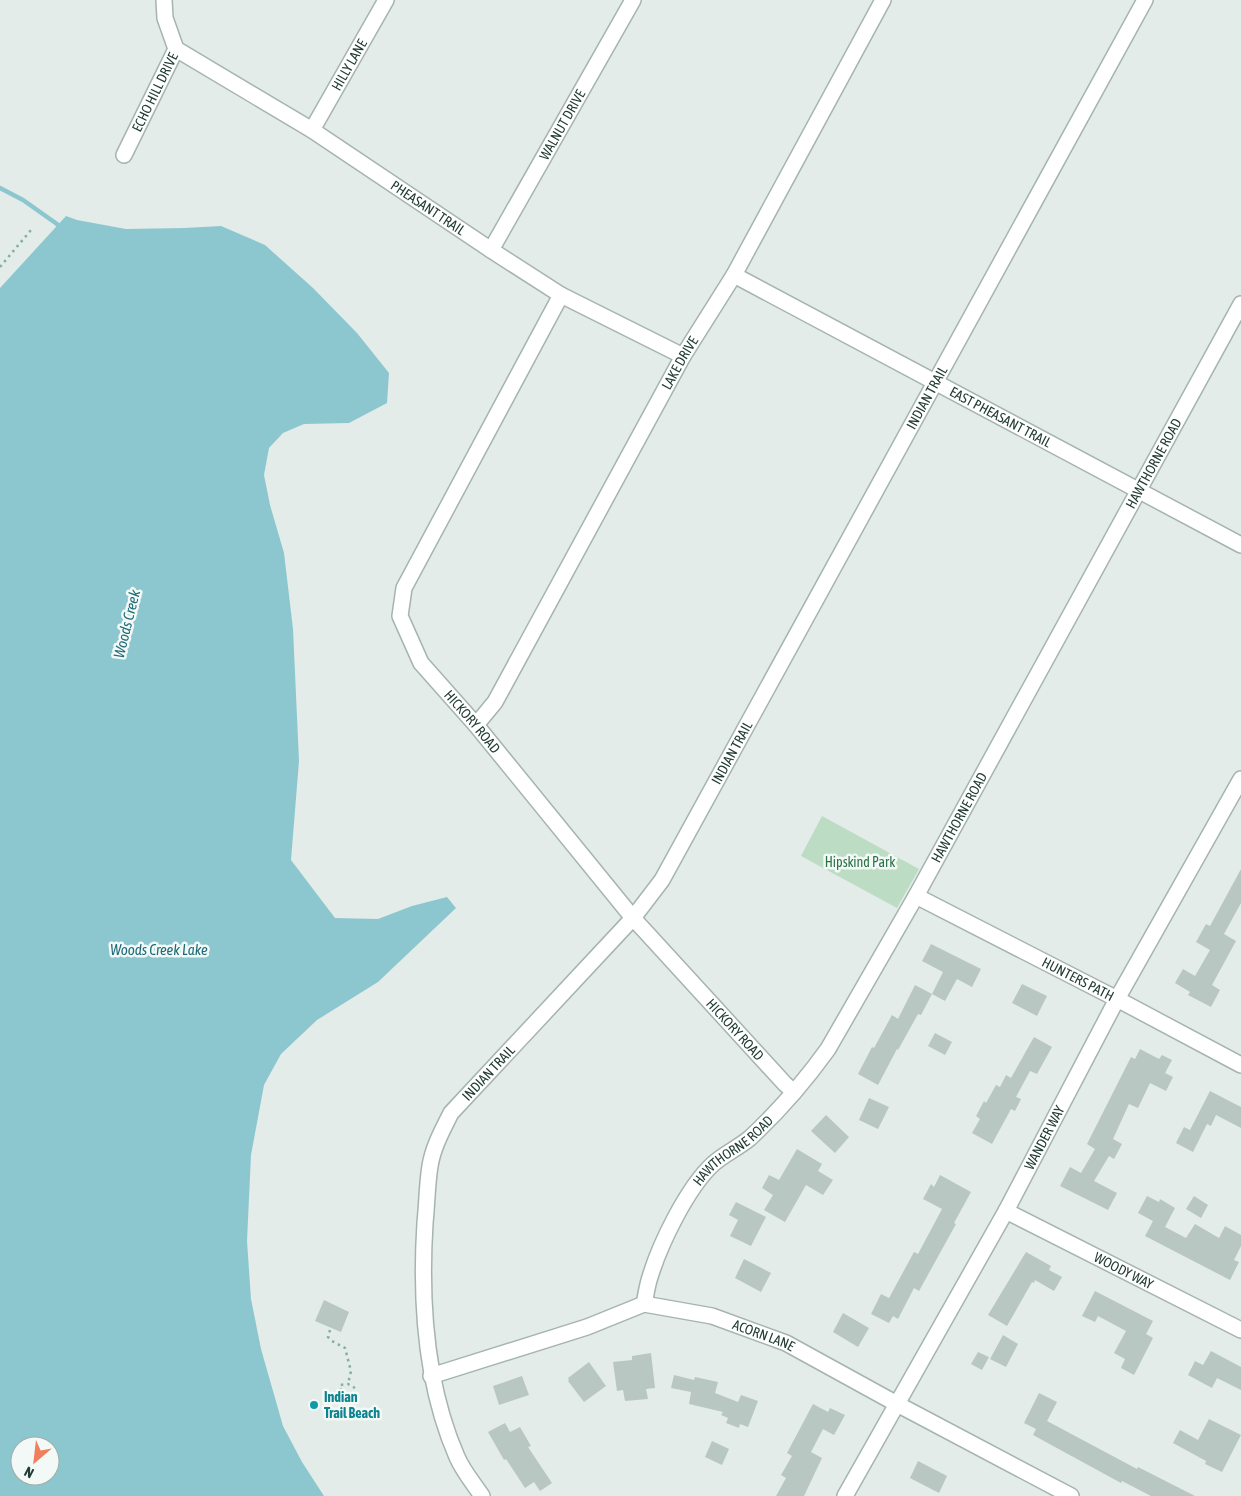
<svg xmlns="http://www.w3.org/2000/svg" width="1241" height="1496" font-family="'Asap Condensed',sans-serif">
<rect width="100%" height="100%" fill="#e3ece8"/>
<path fill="#bcddc4" d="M822,816L919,869L897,908L801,856Z"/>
<path fill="#8cc7d0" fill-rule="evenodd" d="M66,216L77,220L126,229L184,228L221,226L265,245L313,288L357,333L389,373L387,403L349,423L304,424L283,433L269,448L264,475L270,505L284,553L293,629L299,761L291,860L335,918L378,919L412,906L447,897L456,908L378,982L317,1020L281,1054L264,1085L251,1155L247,1241L251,1299L261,1349L283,1426L302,1462L324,1496H0V288ZM20,1446H50V1476H20Z"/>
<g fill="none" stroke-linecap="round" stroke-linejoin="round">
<path stroke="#8cc7d0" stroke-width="4.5" d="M0,188L23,200L57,224L61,229"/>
</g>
<path fill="#b8c7c1" d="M1241,869V903L1224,934L1236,941L1212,985L1220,990L1211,1007L1188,995L1190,992L1175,983L1183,969L1195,976L1210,950L1196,942L1206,924L1210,926Z
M931,944L981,969L972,987L957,979L945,1001L932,994L943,972L922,961Z
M1022,984L1047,996L1037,1016L1012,1003Z
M915,985L932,994L921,1015L918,1014L898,1050L897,1049L878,1085L858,1074L872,1047L874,1048L892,1015L898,1019Z
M935,1033L952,1042L945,1055L928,1046Z
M1034,1037L1052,1047L1037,1074L1030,1071L1016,1097L1021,1099L1015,1111L1011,1109L992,1144L972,1133L980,1119L976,1116L984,1101L986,1103L996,1085L1000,1087L1006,1075L1011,1078Z
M1140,1049L1159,1059L1162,1055L1172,1060L1165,1073L1173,1077L1166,1091L1150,1083L1138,1108L1129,1104L1113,1139L1122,1144L1114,1159L1109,1156L1094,1181L1117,1193L1108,1210L1060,1186L1070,1167L1081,1173L1095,1149L1087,1144L1131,1057L1135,1059Z
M1210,1091L1241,1107V1128L1216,1115L1211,1126L1207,1124L1193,1152L1176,1143L1184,1127L1190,1130Z
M869,1098L889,1107L878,1129L859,1120Z
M826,1115L849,1137L835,1153L811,1131Z
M797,1149L822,1164L818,1171L833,1180L823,1195L806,1185L785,1222L764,1210L773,1195L762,1188L769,1175L779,1180Z
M940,1175L971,1192L954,1223L956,1224L919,1291L914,1288L898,1319L893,1316L889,1323L871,1314L881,1294L889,1298L914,1252L918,1254L942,1209L923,1199L931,1184L934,1187Z
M1147,1196L1159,1202L1160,1199L1175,1208L1165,1227L1186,1238L1195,1224L1219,1238L1225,1226L1241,1235V1246L1234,1260L1239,1262L1230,1280L1145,1236L1153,1221L1138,1213Z
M1194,1196L1208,1205L1201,1218L1186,1209Z
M736,1202L766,1217L751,1246L730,1236L738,1220L729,1215Z
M1026,1252L1051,1266L1049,1270L1062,1277L1054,1291L1035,1280L1034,1283L1032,1282L1007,1326L988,1315Z
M744,1259L771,1273L761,1292L735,1278Z
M1095,1291L1153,1321L1146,1334L1153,1338L1134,1375L1121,1368L1125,1359L1114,1353L1126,1331L1098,1316L1095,1322L1082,1316Z
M324,1300L349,1312L341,1332L315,1321Z
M843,1313L869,1328L858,1347L833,1332Z
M1003,1335L1018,1344L1006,1367L990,1359Z
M1211,1351L1241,1367V1390L1217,1378L1212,1388L1188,1375L1195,1361L1203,1365Z
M978,1352L989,1357L982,1370L971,1364Z
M651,1353L655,1388L646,1389L648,1399L625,1401L623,1390L617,1391L613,1362L632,1360V1356Z
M589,1362L606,1386L584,1402L568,1381L569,1380L568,1378Z
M674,1375L694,1380L695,1377L718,1382L715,1393L738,1402L741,1395L758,1401L748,1427L740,1424L739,1428L726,1423L728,1418L721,1415L723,1412L689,1404L691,1392L671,1388Z
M522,1376L529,1395L499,1405L493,1386Z
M1039,1393L1057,1402L1047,1421L1137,1469L1138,1467L1195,1496H1151L1122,1481L1121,1483L1033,1435L1036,1429L1024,1423Z
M813,1404L828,1412L830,1408L845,1415L834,1435L823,1429L811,1452L822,1458L804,1496H776L786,1478L781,1475L792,1456L787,1453Z
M1209,1419L1241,1435L1222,1472L1205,1464L1206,1461L1173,1443L1180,1430L1198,1440Z
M505,1423L510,1432L520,1427L531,1446L528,1447L552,1483L540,1491L534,1482L525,1488L506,1459L504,1460L488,1432Z
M712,1441L729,1449L722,1465L705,1457Z
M918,1461L947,1476L939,1493L910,1478Z"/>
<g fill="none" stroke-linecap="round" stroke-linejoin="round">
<defs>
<g id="street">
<path id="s1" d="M176,49L312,130L491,250L561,295L683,356"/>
<path id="s2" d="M312,130L386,0"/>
<path id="s3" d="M124,155L176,49L165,18L164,0"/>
<path id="s4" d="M491,250L633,0"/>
<path id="s5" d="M734,275L1241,545"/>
<path id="s6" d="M561,295L404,588L400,616L421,663L476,725L633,918L785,1084L794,1092"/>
<path id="s7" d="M476,725L495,702L683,356L734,275L883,0"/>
<path id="s8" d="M916,896L1117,999L1241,1065"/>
<path id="s9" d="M1006,1211L1241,1330"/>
<path id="s10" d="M644,1304C646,1295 647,1286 650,1277C660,1244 687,1188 713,1164C724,1154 738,1148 750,1138C779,1111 805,1081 828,1049L916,896L1241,304"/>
<path id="s11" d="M431,1376L587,1327L644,1304L712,1316L786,1343L897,1404L1071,1496"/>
<path id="s12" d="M482,1496C474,1484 463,1471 457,1457C425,1384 420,1302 425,1223C427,1204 427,1184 430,1166C433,1147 443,1129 451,1113L633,918L662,880L1145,0"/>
<path id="s13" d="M845,1496L1006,1211L1117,999L1241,779"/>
</g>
</defs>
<use href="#street" stroke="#a6b4af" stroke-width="18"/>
<path stroke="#84afa1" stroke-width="2.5" stroke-dasharray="2.5 4" stroke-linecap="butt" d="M0,267L31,230
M330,1330L328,1337L332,1341L345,1348L351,1371L348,1384
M343,1410L340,1385L348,1384L355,1388"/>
<use href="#street" stroke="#fff" stroke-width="15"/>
</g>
<circle fill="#0f9aa8" stroke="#f3f9f6" stroke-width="2" cx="314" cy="1405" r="5"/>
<g text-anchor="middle" stroke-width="5" stroke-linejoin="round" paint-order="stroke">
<g font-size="14" fill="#233d36" stroke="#f3f9f6">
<text dy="5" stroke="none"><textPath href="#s2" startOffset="75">HILLY LANE</textPath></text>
<text dy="5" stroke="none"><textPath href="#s3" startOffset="70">ECHO HILL DRIVE</textPath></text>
<text dy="5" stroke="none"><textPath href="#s4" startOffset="144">WALNUT DRIVE</textPath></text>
<text dy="5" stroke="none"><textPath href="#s1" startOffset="298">PHEASANT TRAIL</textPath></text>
<text dy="5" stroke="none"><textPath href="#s7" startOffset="416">LAKE DRIVE</textPath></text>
<text dy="5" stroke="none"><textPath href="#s12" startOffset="1264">INDIAN TRAIL</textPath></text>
<text dy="5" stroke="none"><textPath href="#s5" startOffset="302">EAST PHEASANT TRAIL</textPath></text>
<text dy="5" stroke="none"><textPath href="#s10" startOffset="992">HAWTHORNE ROAD</textPath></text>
<text dy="5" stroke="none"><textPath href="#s6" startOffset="490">HICKORY ROAD</textPath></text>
<text dy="5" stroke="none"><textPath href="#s12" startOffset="859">INDIAN TRAIL</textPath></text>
<text dy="5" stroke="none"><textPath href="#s10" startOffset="588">HAWTHORNE ROAD</textPath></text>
<text dy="5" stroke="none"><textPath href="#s8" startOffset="182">HUNTERS PATH</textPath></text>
<text dy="5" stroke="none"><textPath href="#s6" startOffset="895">HICKORY ROAD</textPath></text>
<text dy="5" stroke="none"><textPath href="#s12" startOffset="454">INDIAN TRAIL</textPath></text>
<text dy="5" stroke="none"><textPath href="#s13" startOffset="410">WANDER WAY</textPath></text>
<text dy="5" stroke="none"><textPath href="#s10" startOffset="182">HAWTHORNE ROAD</textPath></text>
<text dy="5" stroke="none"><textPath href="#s9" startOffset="132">WOODY WAY</textPath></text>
<text dy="5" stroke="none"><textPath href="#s11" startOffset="349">ACORN LANE</textPath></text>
</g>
<g font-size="14" fill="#2d7347" stroke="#f3f9f6">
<text x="860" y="867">Hipskind Park</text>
</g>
<g font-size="14" font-weight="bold" fill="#0d838f" stroke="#f3f9f6" text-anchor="start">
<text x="324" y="1402">Indian<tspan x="324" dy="16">Trail Beach</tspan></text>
</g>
<g font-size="15" font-style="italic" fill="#1e6a78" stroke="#f3f9f6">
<text transform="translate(127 624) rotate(-76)" y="5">Woods Creek</text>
<text x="159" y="955">Woods Creek Lake</text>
</g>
</g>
<g transform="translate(35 1461) rotate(208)"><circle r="24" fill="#f3f9f6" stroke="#a0aea9"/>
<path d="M0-4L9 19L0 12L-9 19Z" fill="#ef7f5e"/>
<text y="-8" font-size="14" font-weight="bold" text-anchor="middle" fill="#233d36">N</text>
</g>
</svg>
